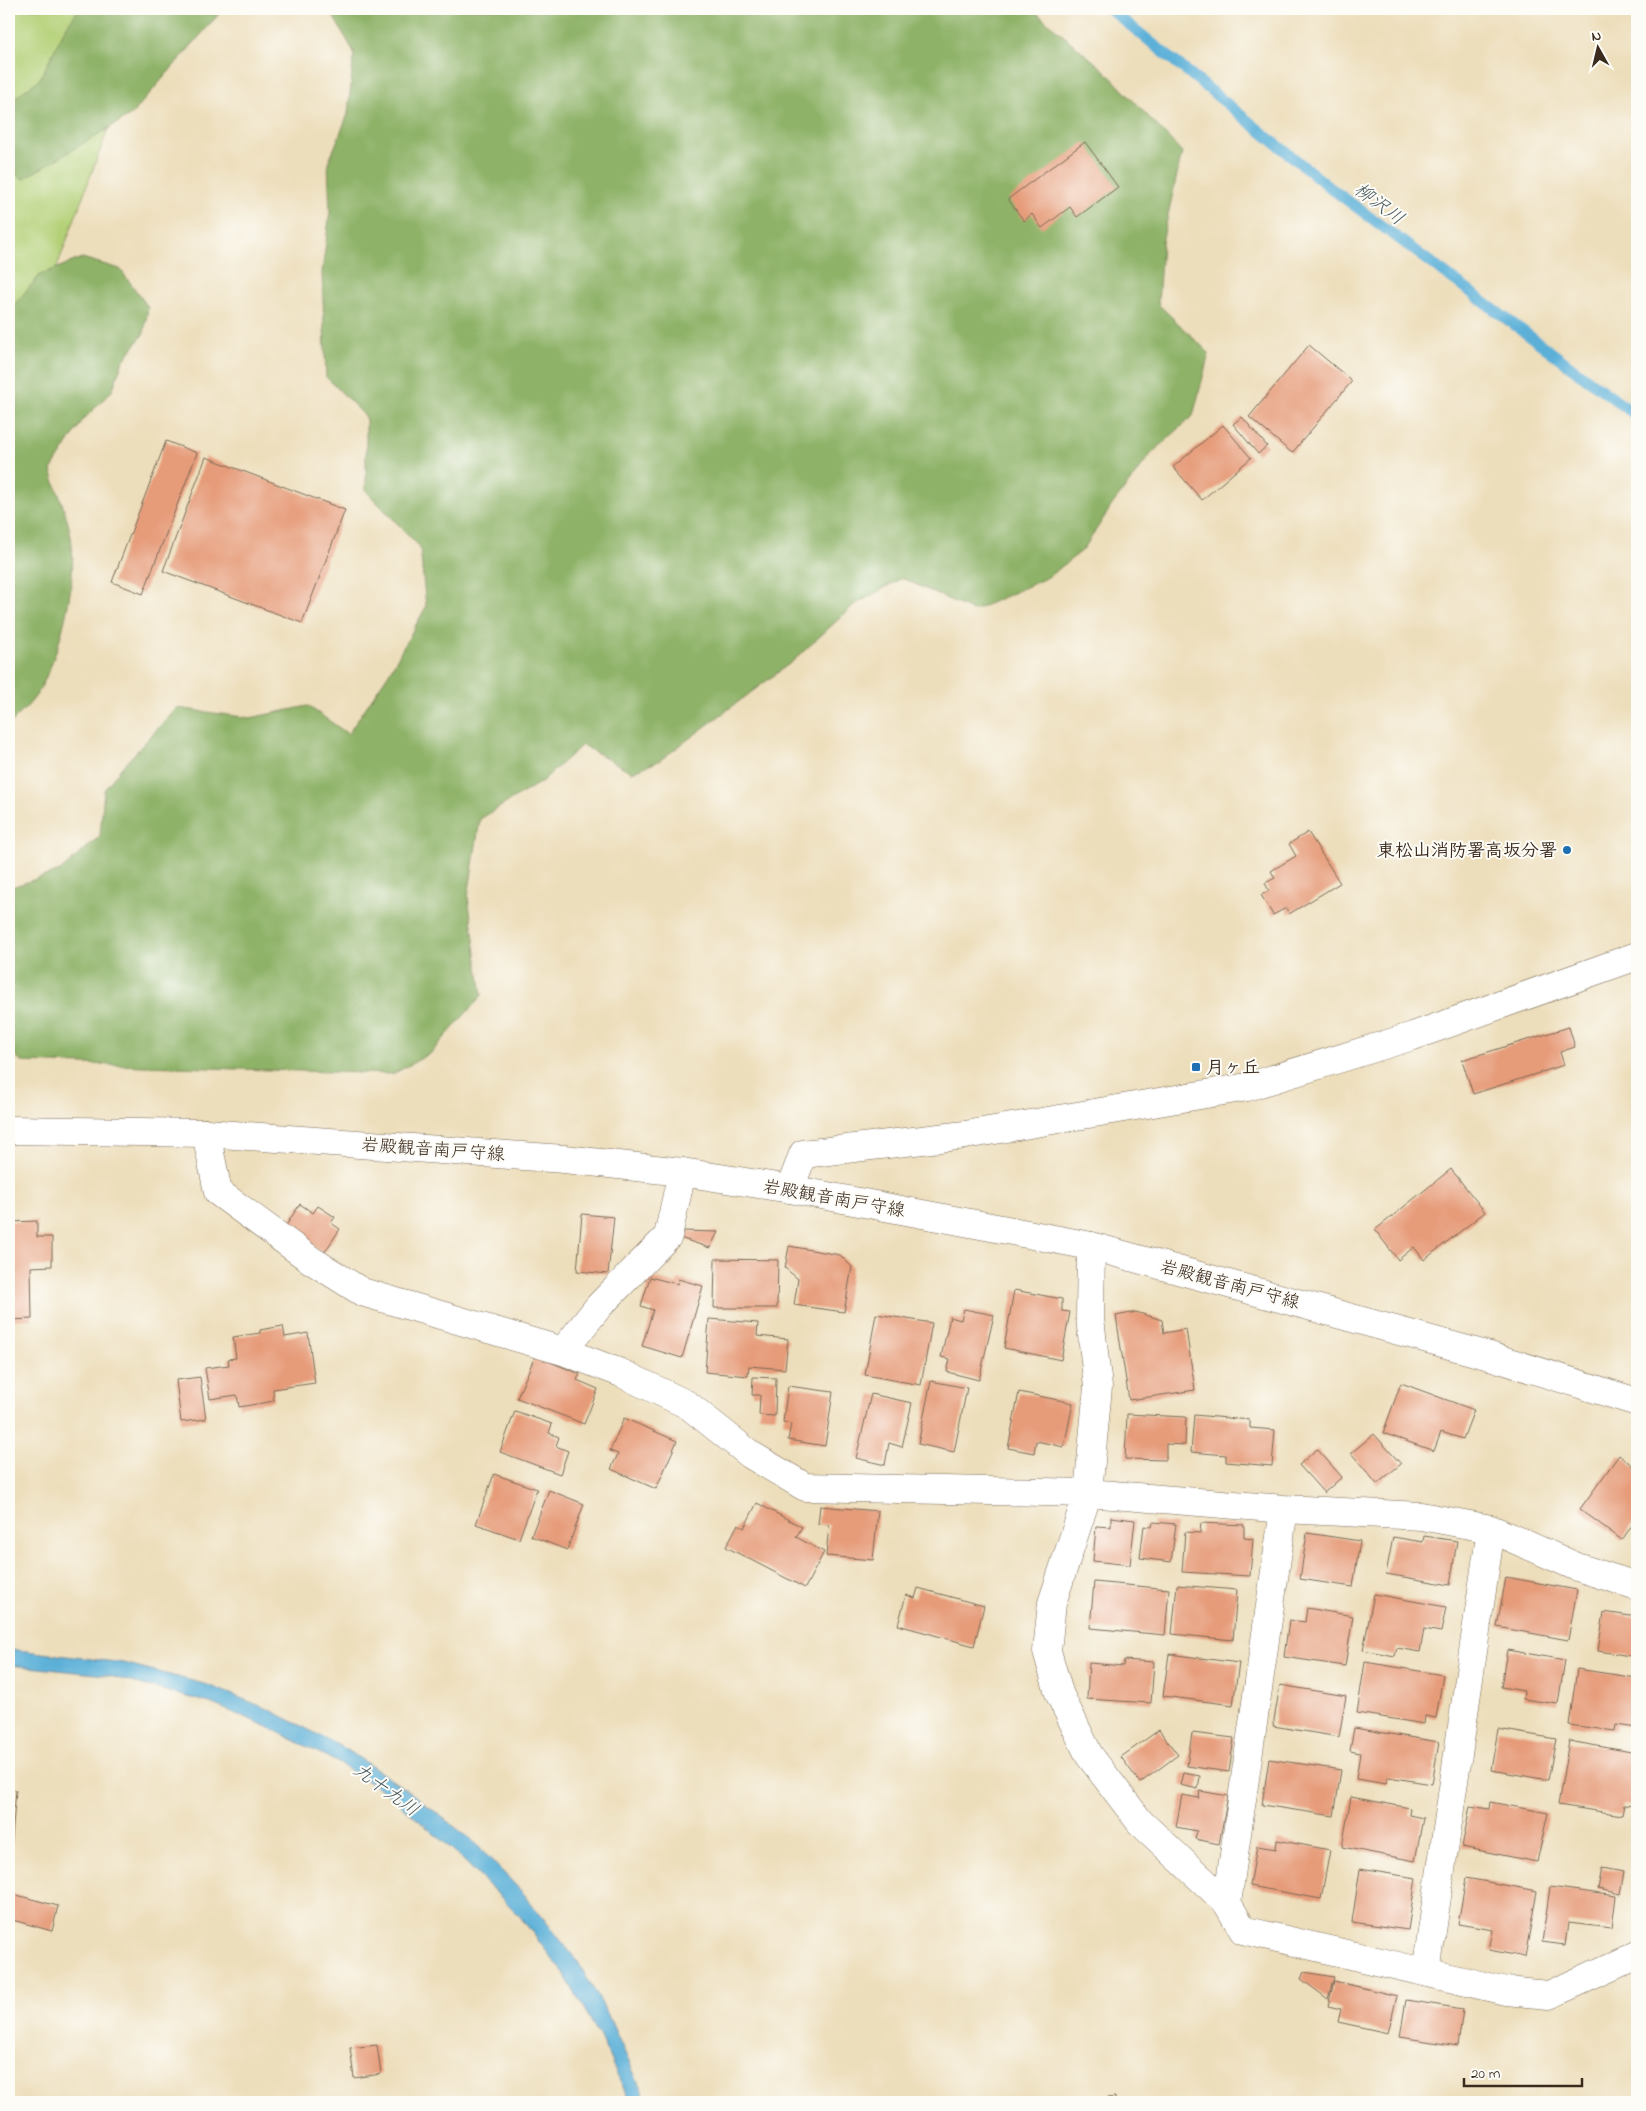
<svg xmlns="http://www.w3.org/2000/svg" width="1646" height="2111" font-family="'Indie Flower','Klee One',sans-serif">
<rect width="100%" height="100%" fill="#fdfcf7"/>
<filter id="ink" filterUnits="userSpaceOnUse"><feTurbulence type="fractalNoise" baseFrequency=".02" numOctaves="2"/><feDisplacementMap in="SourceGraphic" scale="10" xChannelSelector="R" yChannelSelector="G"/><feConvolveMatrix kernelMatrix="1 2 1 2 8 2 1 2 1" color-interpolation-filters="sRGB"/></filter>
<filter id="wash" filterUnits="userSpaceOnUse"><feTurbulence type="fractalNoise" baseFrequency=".0096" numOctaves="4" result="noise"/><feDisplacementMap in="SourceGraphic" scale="20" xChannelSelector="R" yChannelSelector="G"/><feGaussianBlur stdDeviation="1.12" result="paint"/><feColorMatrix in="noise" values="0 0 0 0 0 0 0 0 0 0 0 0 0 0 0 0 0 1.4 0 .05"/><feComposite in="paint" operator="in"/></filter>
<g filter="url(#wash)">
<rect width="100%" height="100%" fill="#eddebb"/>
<path fill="#b3d077" stroke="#777d4a" d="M9,9H152L9,397Z"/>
<path fill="#8eb268" stroke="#646e43" d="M79,9H219L218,15L131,115L23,179L9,170V102L40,79L66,27Z
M329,9H1032L1104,70L1182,152L1162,242L1158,304L1209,353L1193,416L1151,454L1112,505L1083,550L1048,577L973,611L902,578L854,605L793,661L659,761L632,772L582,745L541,782L480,819L468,897L482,995L431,1053L393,1074L21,1062L9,1049V888L60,871L100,836L104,790L122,767L177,708L250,718L308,706L348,734L389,673L426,607L420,547L366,491V417L326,377L322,273L330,211L328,164L348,114L354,52Z
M82,258L120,269L148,307L144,333L123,361L112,391L83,420L51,470C57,491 66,511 70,532C80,575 60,657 37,694C30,705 18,715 9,725V311L40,275Z"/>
<path fill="#5cb0d8" stroke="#4c6d7b" d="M9,1649L124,1663L208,1685L268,1709L346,1749L411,1793L473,1841L524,1894L578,1962L607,2013L647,2102H630L599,2035L564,1974L518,1914L454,1851L388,1794L335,1761L266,1726L210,1703L106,1675L9,1665Z"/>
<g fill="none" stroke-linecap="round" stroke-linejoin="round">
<path stroke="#5cb0d8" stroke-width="11" d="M1110,9L1332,189L1637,416"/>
</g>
<g id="blocks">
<path fill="#e69b79" d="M1085,142L1118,187L1077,217L1070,207L1042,228L1032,214L1024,221L1008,199Z
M1309,345L1352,381L1292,453L1249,417Z
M1242,417L1267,446L1258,454L1233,424Z
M1223,425L1251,458L1202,500L1173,467Z
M166,441L197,453L143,594L112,582Z
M206,457L345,510L302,623L163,571Z
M1308,832L1340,883L1289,914L1286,908L1273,915L1261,895L1269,891L1265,883L1275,878L1271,871L1296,856L1289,844Z
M1569,1027L1575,1047L1560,1052L1564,1065L1473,1094L1462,1060Z
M1451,1169L1485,1212L1424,1260L1414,1247L1398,1260L1375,1230Z
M300,1204L313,1213L318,1206L335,1217L331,1223L340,1229L324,1253L285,1227Z
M582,1214L614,1217L608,1274L577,1271Z
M37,1221V1237H52V1266L31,1267L32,1319L9,1320V1222Z
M682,1231L718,1232L710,1248L680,1238Z
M789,1246L840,1255L852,1267L844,1312L794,1305L798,1279L785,1268Z
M715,1259L778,1260L777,1308H714Z
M650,1277L677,1284L678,1279L703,1286L682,1358L642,1346L653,1310L641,1306Z
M1014,1290L1062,1299V1311L1070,1312L1061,1360L1004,1348Z
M964,1309L994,1315L979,1380L947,1372L950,1359L941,1357L950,1317L961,1320Z
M1136,1312L1162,1320L1164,1333L1186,1329L1195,1390L1129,1400L1116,1316Z
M876,1314L932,1323L921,1385L865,1375Z
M709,1319L758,1323L757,1336L788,1339L785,1369L749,1366L748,1376L705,1372Z
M283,1326L285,1337L308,1333L315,1383L273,1389L274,1401L239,1407L237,1395L210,1399L205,1368L229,1365L228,1359L236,1358L233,1337L260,1333V1330Z
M535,1356L580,1374L577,1380L598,1389L584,1424L517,1398Z
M200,1377L206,1419L181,1422L176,1380Z
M753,1377L776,1378L775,1416L759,1415L760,1395H752Z
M931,1381L967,1388L954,1452L918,1444Z
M1401,1383L1474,1410L1463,1439L1441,1432L1434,1451L1383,1433Z
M788,1386L833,1392L825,1446L788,1440L791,1424L783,1422Z
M1019,1392L1073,1403L1064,1447L1036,1441L1034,1453L1008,1448Z
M871,1394L912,1403L902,1447L889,1443L885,1465L856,1458Z
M515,1411L552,1424L549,1433L559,1437L556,1446L568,1451L560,1474L500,1452Z
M1127,1414L1186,1417L1185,1445L1166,1444V1460L1125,1459Z
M1194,1415L1250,1420V1428L1275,1430L1272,1466L1226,1462V1455L1191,1452Z
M624,1418L677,1441L656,1489L611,1469L618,1454L610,1451Z
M1374,1434L1401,1464L1377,1484L1351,1453Z
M1317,1449L1342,1477L1324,1493L1299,1465Z
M1619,1455L1637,1469V1518L1622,1540L1580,1509Z
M494,1474L537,1489L519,1539L476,1524Z
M549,1490L584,1504L567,1550L531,1536Z
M757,1503L802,1527L796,1537L824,1552L805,1588L726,1547L738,1524L744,1528Z
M820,1506L878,1511L873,1560L826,1556L829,1525L818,1524Z
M1111,1517L1135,1520L1130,1565L1093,1561L1096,1526L1111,1527Z
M1153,1522L1176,1524L1171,1562L1140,1558L1144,1526L1152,1527Z
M1201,1523L1244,1525V1538L1253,1539L1250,1576L1182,1572L1185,1532L1200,1533Z
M1307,1533L1360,1541L1353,1587L1300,1579Z
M1424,1536L1457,1541L1450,1585L1386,1574L1393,1537L1423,1542Z
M1506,1577L1577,1590L1568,1640L1497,1627Z
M1094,1582L1169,1589L1165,1635L1090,1628Z
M1177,1585L1237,1590L1233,1640L1172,1634Z
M918,1588L984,1606L974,1646L898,1625L906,1595L915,1598Z
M1374,1594L1446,1607L1441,1632L1424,1629L1420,1652L1397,1648L1395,1656L1363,1650Z
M1307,1608L1353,1616L1345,1666L1284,1657L1289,1620L1305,1622Z
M1604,1612L1637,1617V1657L1598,1651Z
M1507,1650L1565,1660L1558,1704L1523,1699L1524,1691L1501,1687Z
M1169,1654L1239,1663L1233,1705L1163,1696Z
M1124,1660L1154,1662L1151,1703L1087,1699L1089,1663L1123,1666Z
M1365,1662L1443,1675L1436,1718L1425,1716L1424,1724L1357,1713Z
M1577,1669L1637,1678V1728L1616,1725L1615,1731L1569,1725Z
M1280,1685L1346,1696L1339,1737L1273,1726Z
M1354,1728L1439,1742L1432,1784L1388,1777L1386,1784L1356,1779L1360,1753L1350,1751Z
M1498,1729L1556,1739L1548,1780L1491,1770Z
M1159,1730L1178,1755L1140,1783L1121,1757Z
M1192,1733L1234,1738L1229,1772L1187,1766Z
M1569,1741L1637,1753V1794L1635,1806L1624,1805L1622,1815L1558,1805Z
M1269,1759L1341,1770L1334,1816L1262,1805Z
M1183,1773L1200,1776L1198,1789L1180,1785Z
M9,1789L16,1790L11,1849H9Z
M1200,1791L1228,1796L1219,1844L1195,1839L1197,1831L1176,1827L1182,1795L1199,1798Z
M1351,1797L1410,1808L1409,1815L1423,1818L1415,1861L1342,1847Z
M1490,1802L1548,1813L1537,1862L1462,1847L1470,1806L1489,1809Z
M1277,1840L1330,1850L1321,1899L1250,1886L1257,1846L1276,1849Z
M1602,1868L1624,1872L1620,1894L1598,1889Z
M1360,1869L1416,1878L1408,1930L1352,1922Z
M1466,1878L1537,1891L1525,1957L1489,1950L1493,1930L1458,1924Z
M1550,1887L1616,1896L1612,1928L1568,1923L1565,1945L1542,1942Z
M9,1893L58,1906L52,1931L9,1919Z
M1304,1972L1334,1977L1328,1999L1301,1979Z
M1334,1981L1397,1996L1388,2033L1338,2022L1341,2009L1328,2006Z
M1406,2000L1463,2009L1458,2046L1400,2037Z
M377,2045L381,2074L354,2078L350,2048Z
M1115,2097V2102H1086V2101Z"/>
</g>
</g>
<g filter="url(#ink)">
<use href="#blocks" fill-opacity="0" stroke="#796955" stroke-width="1"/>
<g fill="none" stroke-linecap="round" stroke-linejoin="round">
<defs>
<path id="minor" d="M206,1133L218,1192L311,1260L362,1292L563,1351
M682,1172L668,1236L599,1306L563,1351L621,1373L688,1405L751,1455L805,1487L1088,1493L1284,1509L1421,1516L1491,1529L1577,1567L1637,1586
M790,1189L803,1154L965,1135L1247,1087L1413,1036L1637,956
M1091,1246L1090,1318L1098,1387L1088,1493L1052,1603L1047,1651L1059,1693L1089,1755L1140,1822L1227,1903L1243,1930L1506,1991L1549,1995L1637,1955
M1227,1903L1284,1509
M1426,1972L1491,1529"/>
<path id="major" d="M9,1130L206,1133L564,1159L682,1172L790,1189L1091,1246L1493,1357L1637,1402"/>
</defs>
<use href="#minor" stroke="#796955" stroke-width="29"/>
<use href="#major" stroke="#796955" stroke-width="29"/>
<use href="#minor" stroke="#fff" stroke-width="28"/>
<use href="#major" stroke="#fff" stroke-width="28"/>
</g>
</g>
<g fill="#1f6fb2" stroke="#fdfcf7" stroke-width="2">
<circle cx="1567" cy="850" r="5"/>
<rect x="1191" y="1062" width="10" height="10" rx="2.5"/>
</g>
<g text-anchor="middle" stroke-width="4" stroke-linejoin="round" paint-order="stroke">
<g font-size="18" font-weight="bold" fill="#3b2a1e" stroke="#fdfcf7" text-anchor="end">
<text x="1557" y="856">東松山消防署高坂分署</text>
<text x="1206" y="1073" text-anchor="start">月ヶ丘</text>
</g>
<g font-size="18" fill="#3b2a1e" stroke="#fdfcf7">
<text transform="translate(433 1149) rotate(4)" y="6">岩殿観音南戸守線</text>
<text transform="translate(834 1198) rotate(10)" y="6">岩殿観音南戸守線</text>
<text transform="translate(1230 1284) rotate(15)" y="6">岩殿観音南戸守線</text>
</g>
<g font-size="19" font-style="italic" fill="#47595f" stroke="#fdfcf7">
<text transform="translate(1380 203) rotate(37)" y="7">柳沢川</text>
<text transform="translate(387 1789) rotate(36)" y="7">九十九川</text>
</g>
</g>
<rect width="1646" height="2111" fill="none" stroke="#fdfcf7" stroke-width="30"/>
<g transform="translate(1598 48) rotate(352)" stroke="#fdfcf7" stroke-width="4" paint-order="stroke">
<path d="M0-4L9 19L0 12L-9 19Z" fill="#3b2a1e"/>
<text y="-8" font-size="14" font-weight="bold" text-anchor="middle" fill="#3b2a1e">N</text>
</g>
<path d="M1464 2078v8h118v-8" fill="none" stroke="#3b2a1e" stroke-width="2.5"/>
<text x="1471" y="2078" font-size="15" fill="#3b2a1e" stroke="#fdfcf7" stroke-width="4" paint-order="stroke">20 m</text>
</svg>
